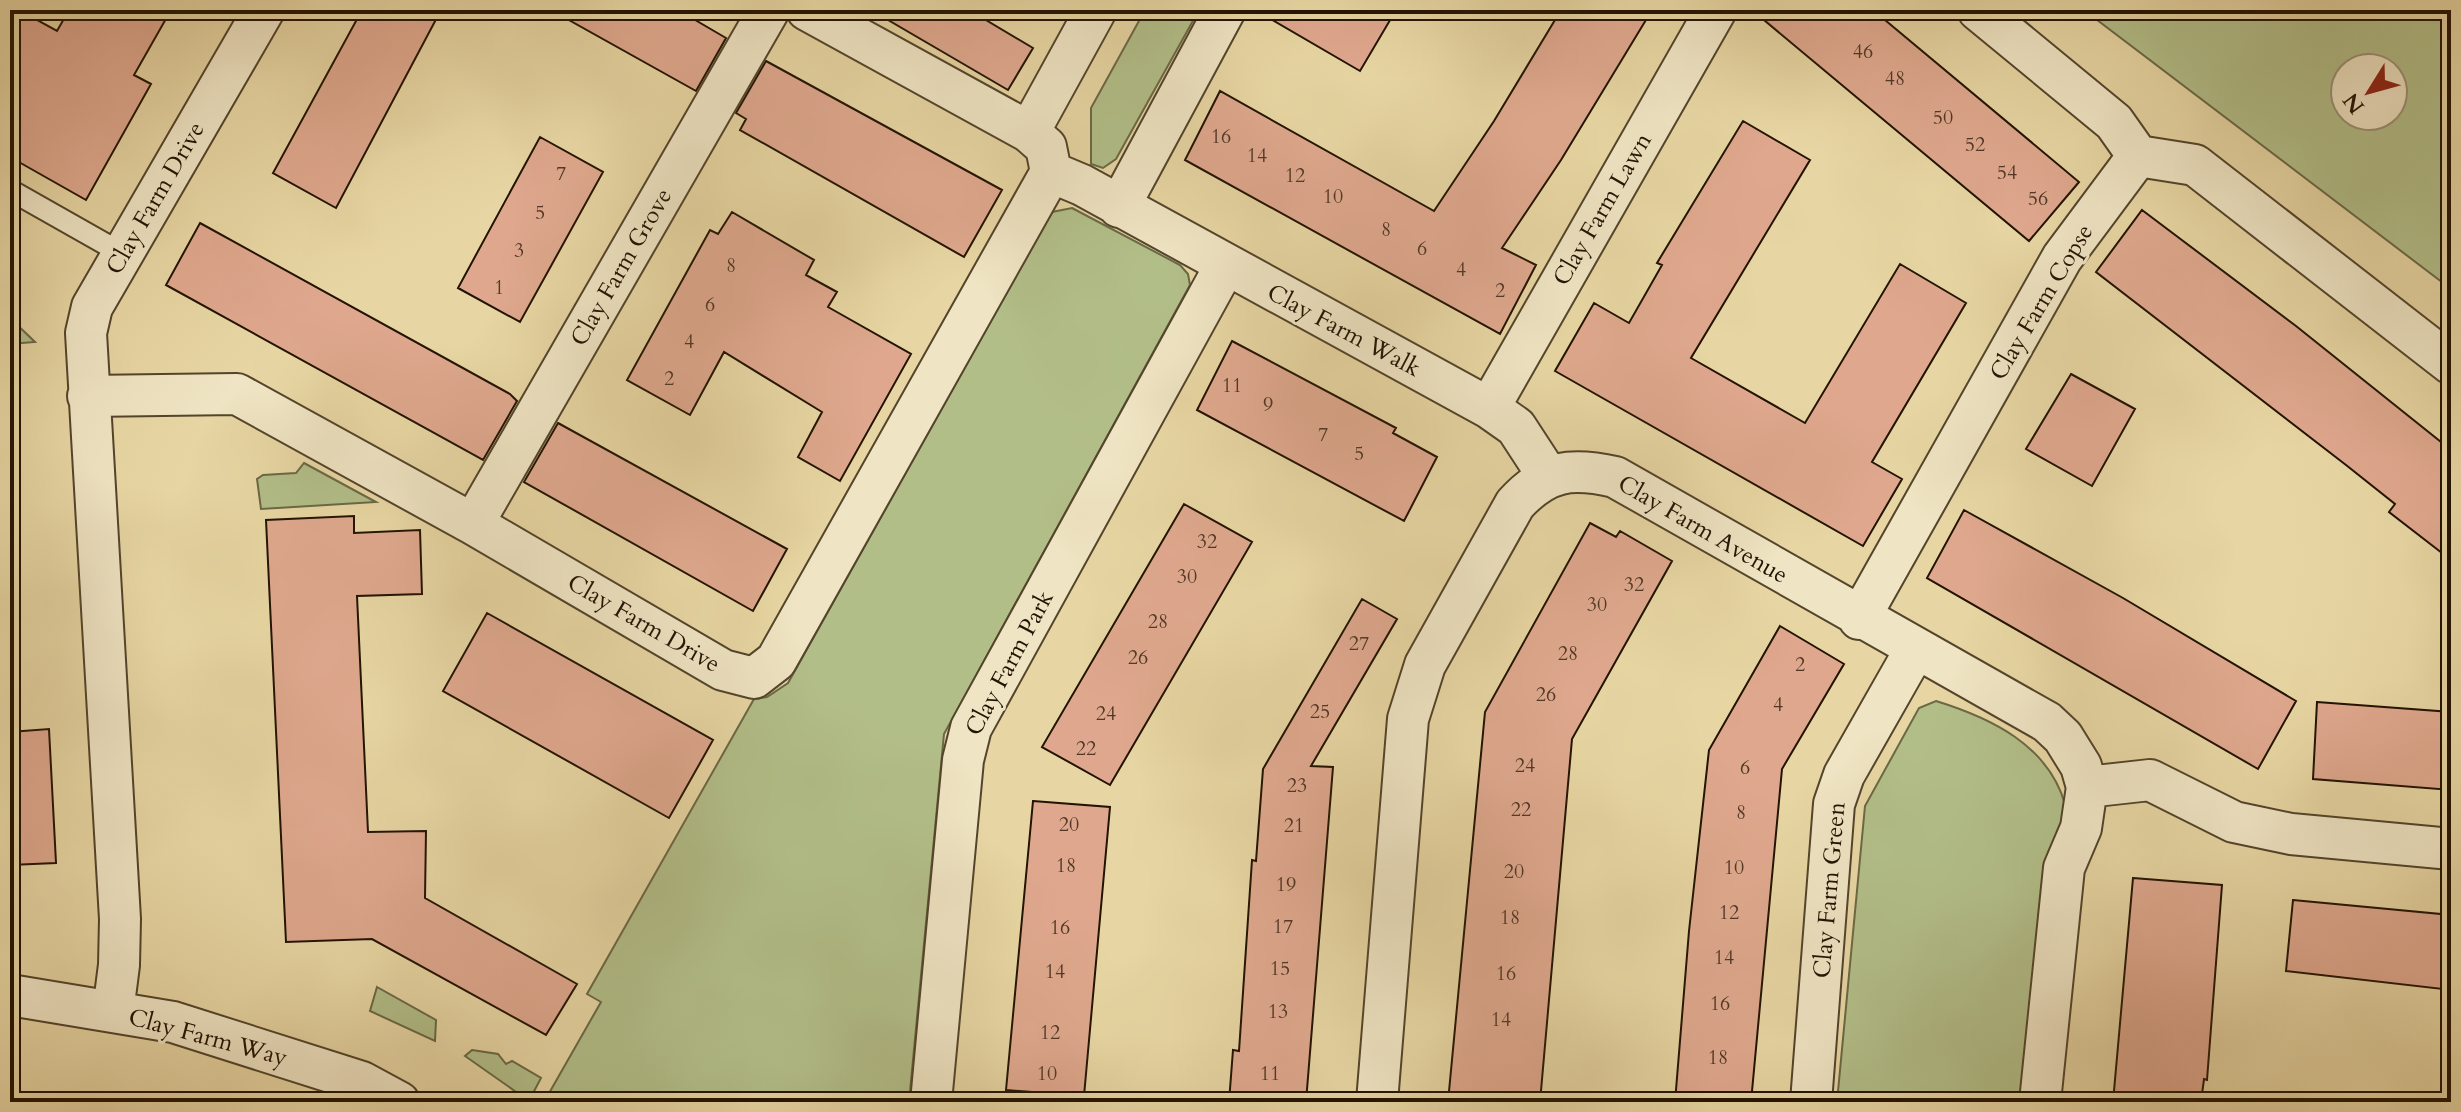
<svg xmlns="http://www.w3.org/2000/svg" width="2461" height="1112" font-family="Cardo,serif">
<rect width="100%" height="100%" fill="#e7d6a3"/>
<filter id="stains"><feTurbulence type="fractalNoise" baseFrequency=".0025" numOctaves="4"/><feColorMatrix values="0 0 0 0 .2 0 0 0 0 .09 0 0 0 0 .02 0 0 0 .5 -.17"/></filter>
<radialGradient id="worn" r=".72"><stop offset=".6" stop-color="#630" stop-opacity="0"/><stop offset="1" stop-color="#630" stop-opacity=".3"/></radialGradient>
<path fill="#b2be88" stroke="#6a6846" stroke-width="2" fill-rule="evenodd" d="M1145,10H1199L1116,159L1103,168L1091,164V108Z
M2084,10H2451V289ZM2345,68H2393V116H2345Z
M1072,208L1180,265L1188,274L1190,285L944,734L909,1102H544L601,1002L587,994L754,699L767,697L788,683L1052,212Z
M10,318L35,342L10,344Z
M304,463L376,502L261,509L257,479L263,475L296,473Z
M1936,701C1991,718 2048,745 2065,804L2022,1102H1837L1865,806L1919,708Z
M377,987L436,1020L435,1041L370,1011Z
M472,1050L498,1054L506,1064L512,1061L541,1078L529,1101L465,1056Z"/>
<path fill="#dfa88e" stroke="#221303" stroke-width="2" d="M10,10H19L57,31L69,10H171L134,75L151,84L86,200L10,157Z
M362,10H441L336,208L273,173Z
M551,10H678L726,38L696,91Z
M871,10H969L1033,48L1008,90Z
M1255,10H1396L1360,71Z
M1561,10H1652L1561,160L1502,248L1536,265L1500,334L1185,160L1220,91L1434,211L1494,121Z
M1752,10H1873L2079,182L2029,241Z
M766,61L1002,190L964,257L740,130L746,119L736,113Z
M1743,121L1810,160L1691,358L1805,423L1900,264L1966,303L1872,462L1902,479L1863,546L1555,371L1594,303L1629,323L1662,265L1657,263Z
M540,137L603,172L520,322L458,288Z
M2142,210L2296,326L2451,450V560L2389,512L2395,504L2346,465L2096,272Z
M732,212L814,260L806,275L837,292L828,307L911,354L840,481L798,457L822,412L724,352L690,415L627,380L710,230L718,234Z
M200,223L510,394L517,401L483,460L166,285Z
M1232,341L1396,428L1393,433L1437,457L1404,521L1197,410Z
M2071,374L2135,409L2092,486L2026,449Z
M558,423L787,549L753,611L524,482Z
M1184,504L1252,542L1110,785L1042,747Z
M1964,510L2123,598L2296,701L2258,769L1927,578Z
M354,516V533L420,530L422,594L357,596L368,832L426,831L425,898L577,984L546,1035L372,939L286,942L266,520Z
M1590,523L1616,537L1620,531L1672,561L1572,739L1540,1102H1448L1485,712Z
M1362,599L1397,619L1311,766L1333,767L1306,1102H1229L1233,1050L1239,1051L1252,860L1256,861L1263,769Z
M487,613L713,740L669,818L443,691Z
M1780,626L1844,664L1782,769L1751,1102H1675L1689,931L1709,750Z
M2317,702L2451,712V790L2313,779Z
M49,729L56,863L10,865V732Z
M1033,801L1110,807L1084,1096L1006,1090Z
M2133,878L2222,885L2207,1080L2204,1079L2201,1102H2113Z
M2293,900L2451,915V990L2286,971Z"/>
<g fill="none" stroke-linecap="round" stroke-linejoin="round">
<defs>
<path id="lane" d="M10,190L123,254"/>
<path id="street" d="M807,10L1029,132L1046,147L1051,172
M1978,10L2114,122L2138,156
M1029,132L1096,10
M2138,156L2195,165L2451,364
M1051,172L1082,185L1489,408L1516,427L1548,476
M1119,207L1225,10
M88,396L237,394L473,524L723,670L754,678L776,661L1051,172
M1489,408L1716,10
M473,524L769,10
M1859,619L2062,258L2138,156
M2087,787L2150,780L2234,822L2291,834L2451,849
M10,995L173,1022L362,1082L399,1102
M113,1012L119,965L120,919L86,333L92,307L264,10
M931,1102L963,760L971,728L1225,266
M1377,1102L1408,719L1425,665L1515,504C1546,470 1571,467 1615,477L2047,722L2063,737L2081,766L2087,787L2081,828L2064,868L2040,1102
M1811,1102L1834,804L1844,775L1915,650"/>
</defs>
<use href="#lane" stroke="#53442b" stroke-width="24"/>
<use href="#street" stroke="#53442b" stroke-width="44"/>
<use href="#lane" stroke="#efe4c3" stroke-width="20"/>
<use href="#street" stroke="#efe4c3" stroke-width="40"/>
</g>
<g text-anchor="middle" stroke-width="6" stroke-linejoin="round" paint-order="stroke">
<g font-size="20" fill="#513826">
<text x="1863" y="58">46</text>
<text x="1895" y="85">48</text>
<text x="1943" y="124">50</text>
<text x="1221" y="143">16</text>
<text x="1975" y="151">52</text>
<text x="1257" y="162">14</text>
<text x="2007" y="179">54</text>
<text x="561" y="180">7</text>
<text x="1295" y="182">12</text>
<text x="1333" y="203">10</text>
<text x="2038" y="205">56</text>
<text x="540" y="219">5</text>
<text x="1386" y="236">8</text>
<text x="1422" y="255">6</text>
<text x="519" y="257">3</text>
<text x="731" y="272">8</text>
<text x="1461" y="276">4</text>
<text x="499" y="294">1</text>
<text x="1500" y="297">2</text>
<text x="710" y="311">6</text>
<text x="689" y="348">4</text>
<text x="669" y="385">2</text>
<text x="1232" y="392">11</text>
<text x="1268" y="411">9</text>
<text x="1323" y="441">7</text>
<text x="1359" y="460">5</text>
<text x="1207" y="548">32</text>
<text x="1187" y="583">30</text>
<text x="1634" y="591">32</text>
<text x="1597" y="611">30</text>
<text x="1158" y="628">28</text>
<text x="1359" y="650">27</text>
<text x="1568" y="660">28</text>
<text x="1138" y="664">26</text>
<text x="1800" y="671">2</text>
<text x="1546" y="701">26</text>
<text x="1778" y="711">4</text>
<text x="1320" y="718">25</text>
<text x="1106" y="720">24</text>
<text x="1086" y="755">22</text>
<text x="1525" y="772">24</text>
<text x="1745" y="774">6</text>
<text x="1297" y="792">23</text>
<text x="1521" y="816">22</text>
<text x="1741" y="819">8</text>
<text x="1069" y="831">20</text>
<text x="1294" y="832">21</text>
<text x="1066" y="872">18</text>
<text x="1734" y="874">10</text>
<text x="1514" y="878">20</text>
<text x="1286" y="891">19</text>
<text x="1729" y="919">12</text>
<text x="1510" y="924">18</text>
<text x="1283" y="933">17</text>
<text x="1060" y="934">16</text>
<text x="1724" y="964">14</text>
<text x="1280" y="975">15</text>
<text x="1055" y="978">14</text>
<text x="1506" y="980">16</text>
<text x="1720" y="1010">16</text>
<text x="1278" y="1018">13</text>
<text x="1501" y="1026">14</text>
<text x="1050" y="1039">12</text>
<text x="1718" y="1064">18</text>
<text x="1047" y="1080">10</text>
<text x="1270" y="1080">11</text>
</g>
<g font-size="24" fill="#221303" stroke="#efe4c3">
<text transform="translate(155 198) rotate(-60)" y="8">Clay Farm Drive</text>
<text transform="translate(1602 209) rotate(-60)" y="8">Clay Farm Lawn</text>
<text transform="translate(621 267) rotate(-60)" y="8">Clay Farm Grove</text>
<text transform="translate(2041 302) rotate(-59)" y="8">Clay Farm Copse</text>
<text transform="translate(1344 330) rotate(28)" y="8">Clay Farm Walk</text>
<text transform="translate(1703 529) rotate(30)" y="8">Clay Farm Avenue</text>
<text transform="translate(644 623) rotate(30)" y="8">Clay Farm Drive</text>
<text transform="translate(1009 663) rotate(-62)" y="8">Clay Farm Park</text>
<text transform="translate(1829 890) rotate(-85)" y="8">Clay Farm Green</text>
<text transform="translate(208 1037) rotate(15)" y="8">Clay Farm Way</text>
</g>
</g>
<rect width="2461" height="1112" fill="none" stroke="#e7d6a3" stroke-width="40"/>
<rect x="12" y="12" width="2437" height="1088" fill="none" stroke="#221303" stroke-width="4"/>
<rect x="20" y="20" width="2421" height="1072" fill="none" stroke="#221303" stroke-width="2"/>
<g transform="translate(2369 92) rotate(233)"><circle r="38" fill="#efe4c3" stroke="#9d9076" stroke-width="2"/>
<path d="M0-6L14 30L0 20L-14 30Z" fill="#8f2418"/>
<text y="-12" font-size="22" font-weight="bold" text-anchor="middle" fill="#221303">N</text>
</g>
<rect width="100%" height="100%" filter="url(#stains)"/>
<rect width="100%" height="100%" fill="url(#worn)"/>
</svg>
